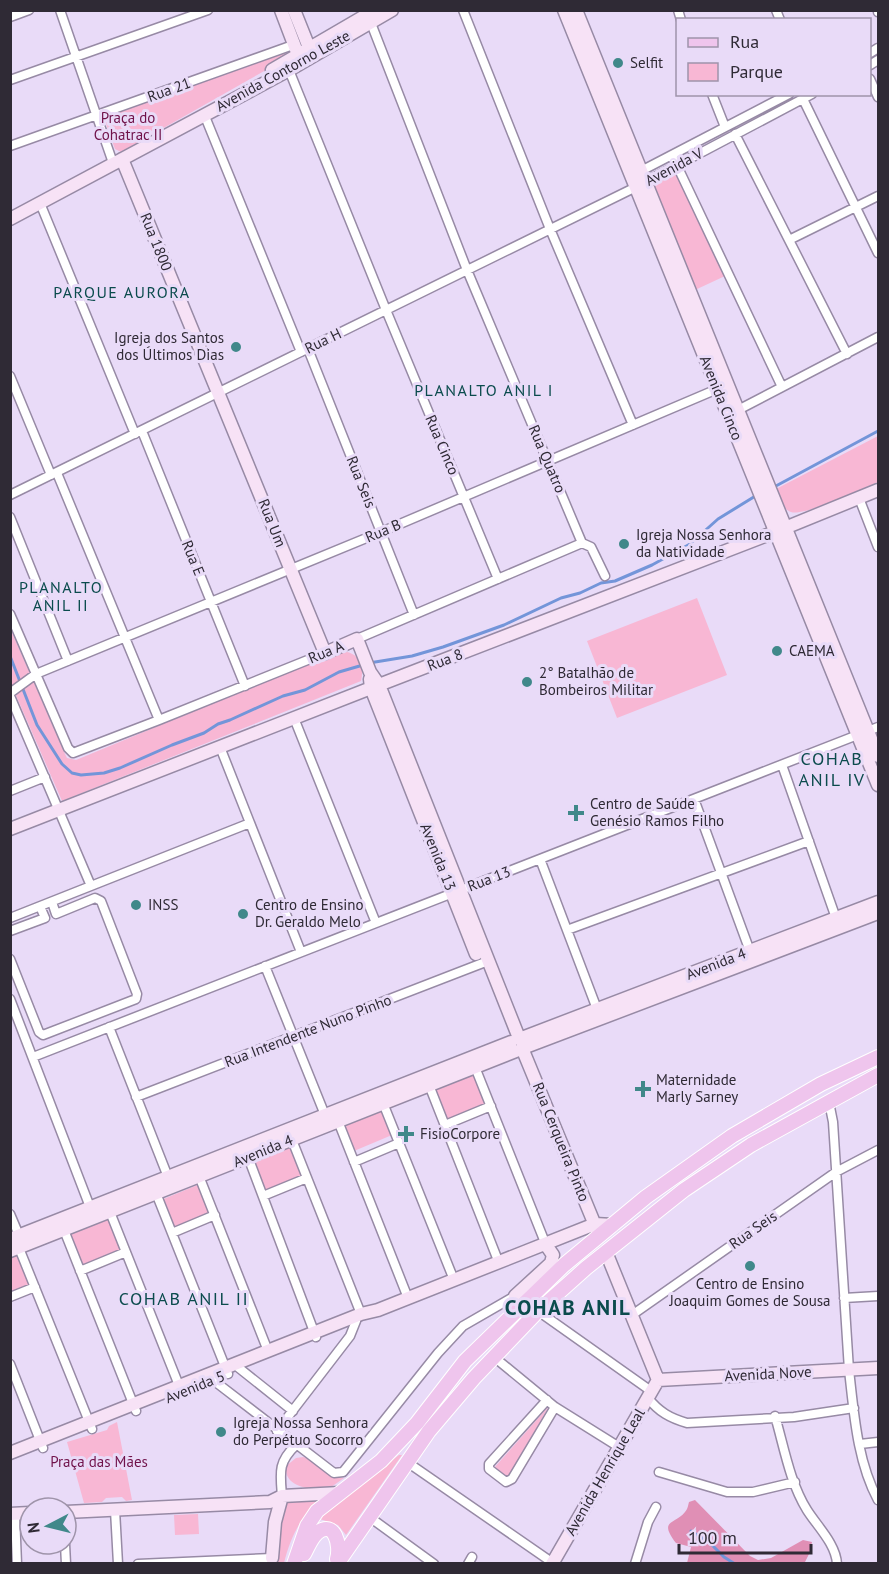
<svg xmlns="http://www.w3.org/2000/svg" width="889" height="1574" font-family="'PT Sans',sans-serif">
<rect width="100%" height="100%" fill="#e9dbf8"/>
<path fill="#f8b7d4" d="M285,52L289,57L121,152L115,149L104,118L192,83Z
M674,169L725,276L695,290L650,180Z
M878,436V482C863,488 803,517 791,512C783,510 780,496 776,489Z
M697,598L727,675L617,718L587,641Z
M10,628L65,754L67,758L76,760L339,651C358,651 365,664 361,681L62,801L11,684Z
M474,1074L487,1105L447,1121L435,1090Z
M381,1107L392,1135L354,1151L341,1123Z
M291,1144L304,1178L264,1193L251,1160Z
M200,1184L211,1213L172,1230L161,1200Z
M108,1218L121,1251L82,1265L69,1232Z
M16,1253L30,1286L11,1294V1255Z
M549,1406L508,1478L494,1468Z
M117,1422L132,1500L126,1501L122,1497L106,1498L102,1502L84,1503L67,1442L107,1430L109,1426Z
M399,1455H402L346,1535L338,1525L320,1519L329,1508Z
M303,1457C320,1462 326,1477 344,1478C339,1481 333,1487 327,1488C312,1491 283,1487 286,1466L296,1458Z
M318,1499C300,1519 290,1538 284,1563L277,1564L276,1541L286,1501Z
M198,1514L199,1534L175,1535L174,1515Z"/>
<path fill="#e08fb5" d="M695,1500L750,1556L758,1560L771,1558L803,1540L812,1542L809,1554L804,1564L687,1563L691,1547L676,1543C658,1519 675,1525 685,1512C688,1509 688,1505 689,1502Z"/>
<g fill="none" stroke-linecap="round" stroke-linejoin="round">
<path stroke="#7395d9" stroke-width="3" d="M774,487L878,431
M10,656L37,725L62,764L72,773L81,775L104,773L120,768L172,745L204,733L218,724L230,720L283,696L305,690L339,672L363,665
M369,663L412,656L443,647L504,625L561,598L580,593L601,583L615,581L652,565L690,544L718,519L757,495
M691,1531L710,1543L724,1557L735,1564"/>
<defs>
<path id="street" d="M60,10L113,163
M463,10L550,229L633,425
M678,10L681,20
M776,10L780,20
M878,10V12
M10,17L29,10
M369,18L467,270L582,543L591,547L605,576
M870,53L878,48
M870,65L878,60
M289,70L386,310L498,579
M870,79L878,97
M10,80L208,10
M712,94L725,127
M803,99L878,253
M204,114L301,352
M735,134L847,354
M10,146L293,45
M672,155L782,387
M639,175L641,171L789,94
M40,203L135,434
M789,240L878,196
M308,349L414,615
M10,376L51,475
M738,410L878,337
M142,431L245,686
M57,473L159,720
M10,495L636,187L812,94
M859,498L878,547
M10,517L68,661
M10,614L68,748L73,753L159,720L325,653
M357,639L582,543
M10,693L36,674L381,532L722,387
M10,696L91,886
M294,718L376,923
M220,747L301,952
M782,765L837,921
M10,791L45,777
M694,799L751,954
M540,859L597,1009
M10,918L250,823
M567,930L809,841
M10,931L45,918L42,911
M10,959L39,1032L43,1035L136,999L137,994L101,901L95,898L56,914L53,905
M265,966L325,1115
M10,999L90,1207
M109,1027L168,1177
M33,1057L878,727
M475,1067L546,1245
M429,1085L499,1263
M136,1097L488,961
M829,1102L833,1122L849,1370C854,1413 857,1461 878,1500
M383,1103L454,1280
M338,1121L408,1298
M445,1125L491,1106
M292,1140L361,1314
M248,1157L316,1337
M354,1162L399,1143
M199,1176L268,1351
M156,1193L228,1374
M263,1196L307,1178
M110,1212L182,1393
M10,1214L21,1240
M64,1230L136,1411
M172,1233L215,1215
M19,1248L92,1429
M80,1271L126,1252
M10,1297L35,1287
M844,1298L878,1296
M538,1311L651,1391
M632,1315L836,1172L878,1150
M494,1357L555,1407L619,1447
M10,1364L43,1448
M234,1364L293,1411
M213,1380L334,1473L343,1472L438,1353L463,1326L515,1296L517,1298
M648,1398C659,1412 670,1418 687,1423L794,1417L854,1408
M547,1400L489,1464V1469L506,1482L512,1479L555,1407
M775,1416C784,1447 790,1483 807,1510C817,1526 836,1544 837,1564
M277,1431L350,1336L356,1321
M860,1444L878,1442
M407,1462L553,1563
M659,1472L727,1492H753L795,1482
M282,1496C280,1472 278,1462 296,1445
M115,1510L118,1564
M15,1514L17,1564
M368,1516L434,1564
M65,1544L66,1564
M138,1564L272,1558
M468,1564L472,1557
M635,1564L648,1522L656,1507"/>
<path id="secondary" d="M281,10L300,60
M294,10L312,55
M564,10L878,785
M576,10L878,756
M272,70L375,10
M122,159L325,653L357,639L370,672L379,685L519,1038
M10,219L289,70L392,10
M370,679L371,688L476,954
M10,829L371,688L775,532L878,490
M519,1039L878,902
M522,1048L597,1230
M523,1048L878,913
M10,1239L511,1042
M10,1251L516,1051
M606,1252L658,1380
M515,1296L551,1263L553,1255L546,1245
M658,1380L878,1368
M10,1453L361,1314L378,1310L595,1224L613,1225
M66,1512L270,1502L282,1496L340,1493
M10,1514L30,1513
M272,1558L275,1522L282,1496
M552,1564L658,1380"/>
<path id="primary" d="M304,1554C308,1547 311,1538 317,1533C335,1519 341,1546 337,1559
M294,1564L307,1526L317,1511L381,1461L417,1423L465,1361L564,1265L646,1197L732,1136L821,1084L878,1057
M337,1564L429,1431L474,1378L538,1311L586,1268L684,1190L751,1145L878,1075"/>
</defs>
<use href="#street" stroke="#978aa5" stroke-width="11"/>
<use href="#secondary" stroke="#978aa5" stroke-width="15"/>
<use href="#primary" stroke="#fff" stroke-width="16"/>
<use href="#street" stroke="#fff" stroke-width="8"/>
<use href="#secondary" stroke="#f7e2f6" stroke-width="12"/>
<use href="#primary" stroke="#efc5ed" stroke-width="14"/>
</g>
<g fill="#40888a" stroke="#e9dbf8" stroke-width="2">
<circle cx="618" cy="63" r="6"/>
<circle cx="236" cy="347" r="6"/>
<circle cx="624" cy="544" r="6"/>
<circle cx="777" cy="651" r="6"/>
<circle cx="527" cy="682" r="6"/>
<path d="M573 804h6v6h6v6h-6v6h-6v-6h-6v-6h6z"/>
<circle cx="136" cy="905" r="6"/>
<circle cx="243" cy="914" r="6"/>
<path d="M640 1080h6v6h6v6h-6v6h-6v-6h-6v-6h6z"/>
<path d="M403 1125h6v6h6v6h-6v6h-6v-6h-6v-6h6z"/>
<circle cx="750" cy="1266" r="6"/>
<circle cx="221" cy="1432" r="6"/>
</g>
<g text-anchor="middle" stroke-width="6" stroke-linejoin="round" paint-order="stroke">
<g font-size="15" fill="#2f2a35" stroke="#e9dbf8" text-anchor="start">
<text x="630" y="68">Selfit</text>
<text x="224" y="343" text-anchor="end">Igreja dos Santos<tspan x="224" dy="17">dos Últimos Dias</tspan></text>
<text x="636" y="540">Igreja Nossa Senhora<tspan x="636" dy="17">da Natividade</tspan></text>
<text x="789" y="656">CAEMA</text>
<text x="539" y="678">2° Batalhão de<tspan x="539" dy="17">Bombeiros Militar</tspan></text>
<text x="590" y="809">Centro de Saúde<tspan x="590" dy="17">Genésio Ramos Filho</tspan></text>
<text x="148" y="910">INSS</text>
<text x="255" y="910">Centro de Ensino<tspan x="255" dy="17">Dr. Geraldo Melo</tspan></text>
<text x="656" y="1085">Maternidade<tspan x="656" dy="17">Marly Sarney</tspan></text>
<text x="420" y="1139">FisioCorpore</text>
<text x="750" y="1289" text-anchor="middle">Centro de Ensino<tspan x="750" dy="17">Joaquim Gomes de Sousa</tspan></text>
<text x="233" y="1428">Igreja Nossa Senhora<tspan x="233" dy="17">do Perpétuo Socorro</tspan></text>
</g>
<g font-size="15" fill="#2f2a35" stroke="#e9dbf8">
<text transform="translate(283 71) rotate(-29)" y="5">Avenida Contorno Leste</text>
<text transform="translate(169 90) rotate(-20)" y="5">Rua 21</text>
<text transform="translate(674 167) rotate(-28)" y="5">Avenida V</text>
<text transform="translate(156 242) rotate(68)" y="5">Rua 1800</text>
<text transform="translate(323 341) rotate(-26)" y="5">Rua H</text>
<text transform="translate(721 398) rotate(68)" y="5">Avenida Cinco</text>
<text transform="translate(442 445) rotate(67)" y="5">Rua Cinco</text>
<text transform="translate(547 459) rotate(67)" y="5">Rua Quatro</text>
<text transform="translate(361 482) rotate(68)" y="5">Rua Seis</text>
<text transform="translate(272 523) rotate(68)" y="5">Rua Um</text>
<text transform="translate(383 531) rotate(-23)" y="5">Rua B</text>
<text transform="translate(193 558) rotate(68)" y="5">Rua E</text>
<text transform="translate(326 652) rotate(-23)" y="5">Rua A</text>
<text transform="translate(445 660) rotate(-21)" y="5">Rua 8</text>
<text transform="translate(438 857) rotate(68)" y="5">Avenida 13</text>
<text transform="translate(489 879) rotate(-21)" y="5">Rua 13</text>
<text transform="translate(716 964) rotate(-21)" y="5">Avenida 4</text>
<text transform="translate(308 1031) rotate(-21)" y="5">Rua Intendente Nuno Pinho</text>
<text transform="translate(561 1142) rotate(68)" y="5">Rua Cerqueira Pinto</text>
<text transform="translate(263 1151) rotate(-22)" y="5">Avenida 4</text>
<text transform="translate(753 1230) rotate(-35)" y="5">Rua Seis</text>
<text transform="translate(768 1374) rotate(-3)" y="5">Avenida Nove</text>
<text transform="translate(195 1387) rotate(-22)" y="5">Avenida 5</text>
<text transform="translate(605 1472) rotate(-60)" y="5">Avenida Henrique Leal</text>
</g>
<g font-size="15" fill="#70124a" stroke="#e9dbf8">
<text x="128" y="123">Praça do<tspan x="128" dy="17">Cohatrac II</tspan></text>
<text x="99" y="1467">Praça das Mães</text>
</g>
<g font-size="16" letter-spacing="1.5" fill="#0b4b4d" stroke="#e9dbf8">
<text x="122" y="298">PARQUE AURORA</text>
<text x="484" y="396">PLANALTO ANIL I</text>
<text x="61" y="593">PLANALTO<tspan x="61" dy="18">ANIL II</tspan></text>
</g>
<g font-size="18" letter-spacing="1.5" fill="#0b4b4d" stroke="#e9dbf8">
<text x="832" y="765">COHAB<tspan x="832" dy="21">ANIL IV</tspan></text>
<text x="184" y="1305">COHAB ANIL II</text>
</g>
<g font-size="21" font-weight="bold" letter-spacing="1.5" fill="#0b4b4d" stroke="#e9dbf8">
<text x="568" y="1315">COHAB ANIL</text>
</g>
</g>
<rect width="889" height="1574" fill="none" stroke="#2f2a35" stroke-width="24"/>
<rect x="676" y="18" width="195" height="78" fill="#e9dbf8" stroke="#9f94aa" stroke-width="1.5"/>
<rect x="688" y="38" width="30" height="9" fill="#efc5ed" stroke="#9f94aa" stroke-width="1.5"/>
<text x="730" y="48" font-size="18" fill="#2f2a35">Rua</text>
<rect x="688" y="63" width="30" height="18" fill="#f8b7d4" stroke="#9f94aa" stroke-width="1.5"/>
<text x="730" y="78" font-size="18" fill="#2f2a35">Parque</text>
<g transform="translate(48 1526) rotate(263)"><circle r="28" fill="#e9dbf8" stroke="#9f94aa" stroke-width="1.5"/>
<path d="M0-4.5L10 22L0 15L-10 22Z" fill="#40888a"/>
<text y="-9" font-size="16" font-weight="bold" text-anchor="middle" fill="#2f2a35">N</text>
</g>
<path d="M679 1544v9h132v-9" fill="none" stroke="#2f2a35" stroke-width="3"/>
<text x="688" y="1544" font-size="18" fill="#2f2a35" stroke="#e9dbf8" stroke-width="4.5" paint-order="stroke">100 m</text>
</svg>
